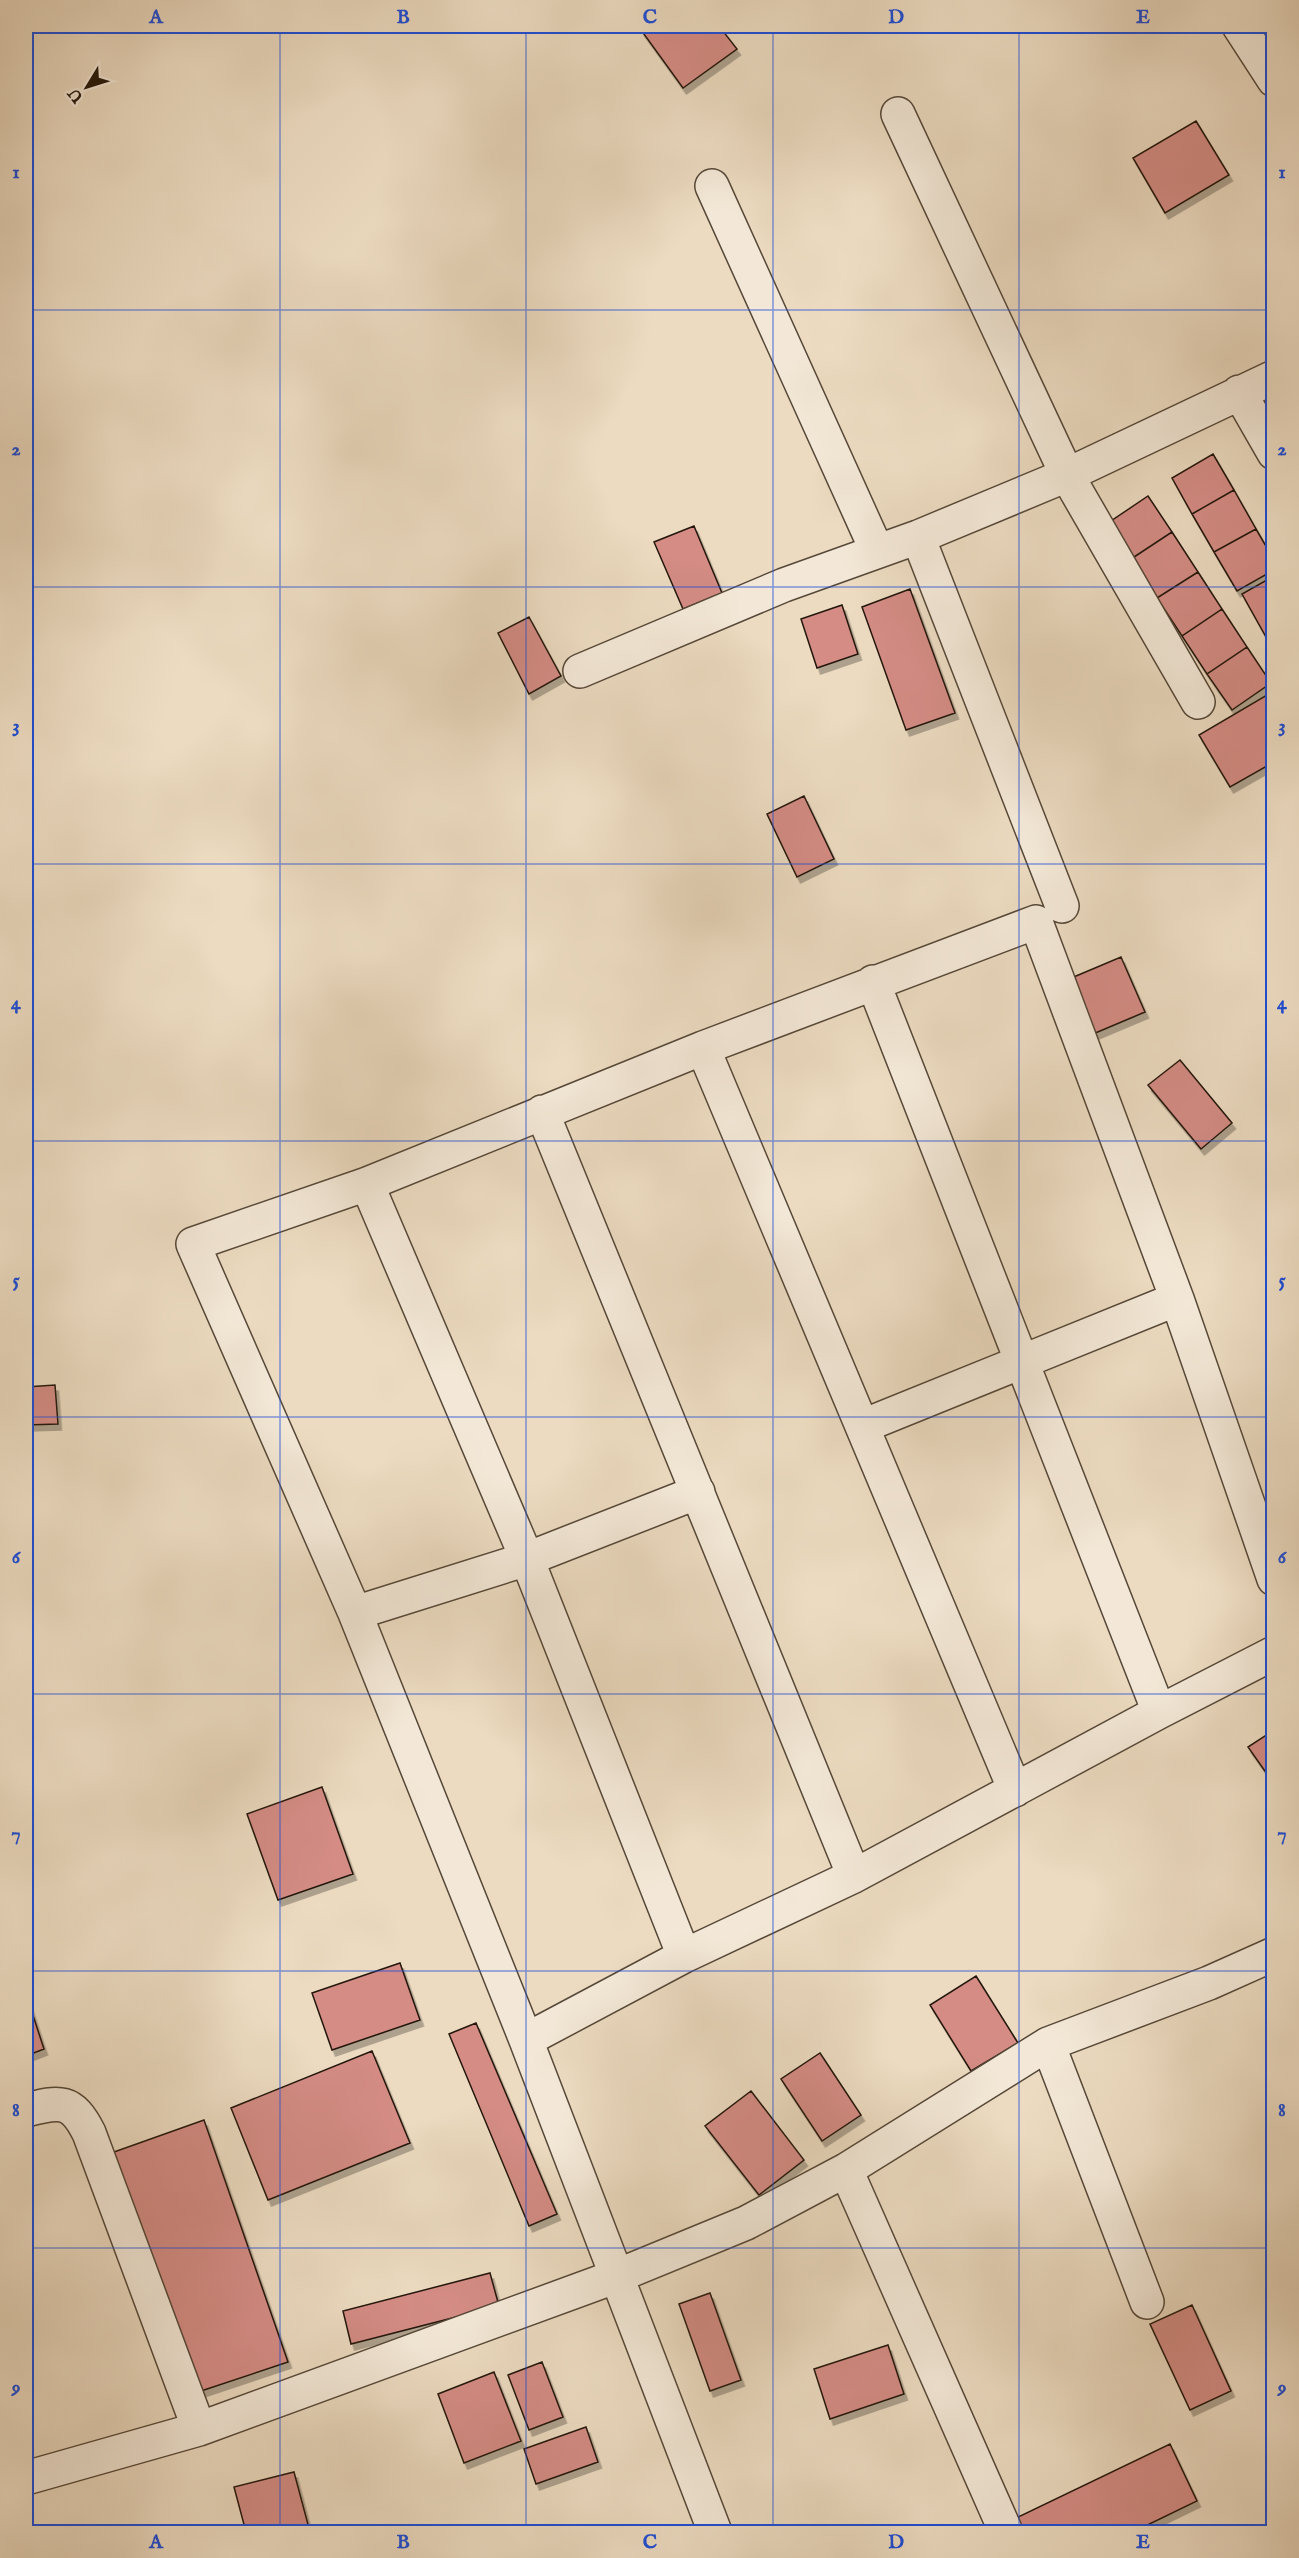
<svg xmlns="http://www.w3.org/2000/svg" width="1299" height="2558" font-family="'IM FELL English',serif">
<defs>
<filter id="shadow"><feDropShadow dx="3.5" dy="6" stdDeviation="0" flood-color="#0004"/></filter>
</defs>
<rect width="100%" height="100%" fill="#ecdbc1"/>
<filter id="stains"><feTurbulence type="fractalNoise" baseFrequency=".00333" numOctaves="4"/><feColorMatrix values="0 0 0 0 .2 0 0 0 0 .09 0 0 0 0 .02 0 0 0 .5 -.17"/></filter>
<radialGradient id="worn" r=".72"><stop offset=".6" stop-color="#630" stop-opacity="0"/><stop offset="1" stop-color="#630" stop-opacity=".3"/></radialGradient>
<path fill="#d48c85" stroke="#24170b" stroke-width="1.5" filter="url(#shadow)" d="M647,26H719L737,49L683,88L641,30Z
M1196,121L1229,175L1165,213L1133,158Z
M1213,454L1234,490L1192,514L1172,478Z
M1234,490L1256,529L1214,552L1192,514Z
M1148,496L1172,532L1131,559L1108,523Z
M694,526L722,593L683,609L654,542Z
M1256,529L1274,560V570L1237,591L1214,552Z
M1172,532L1198,572L1157,598L1131,559Z
M1198,572L1222,609L1182,636L1157,598Z
M1274,576V633L1266,637L1242,594Z
M910,589L955,713L906,730L862,607Z
M842,605L858,654L817,668L801,619Z
M1222,609L1247,647L1207,674L1182,636Z
M529,617L561,676L529,694L498,633Z
M1247,647L1271,683L1232,710L1207,674Z
M1274,691V762L1230,787L1199,735Z
M804,796L834,859L797,877L767,814Z
M1121,957L1145,1012L1093,1034L1069,979Z
M1180,1060L1232,1123L1201,1149L1148,1085Z
M55,1385L58,1424L26,1425V1387Z
M1274,1730V1784L1248,1747Z
M322,1787L353,1874L278,1900L247,1814Z
M400,1963L420,2020L332,2050L312,1993Z
M976,1976L1018,2043L971,2071L930,2005Z
M26,1994L44,2049L26,2056Z
M476,2023L557,2214L529,2226L449,2034Z
M372,2051L410,2143L268,2200L231,2108Z
M820,2053L861,2115L822,2141L781,2079Z
M751,2091L804,2160L759,2195L705,2126Z
M204,2120L288,2362L198,2392L114,2152Z
M490,2273L499,2306L351,2344L343,2311Z
M710,2293L741,2380L710,2391L679,2304Z
M1192,2305L1231,2391L1190,2410L1150,2324Z
M888,2345L904,2394L830,2419L814,2369Z
M542,2362L563,2417L529,2430L508,2375Z
M494,2372L521,2441L464,2463L438,2394Z
M586,2427L598,2462L536,2484L524,2449Z
M1170,2444L1197,2501L1133,2532H1023L1016,2518Z
M294,2472L310,2532H246L234,2487Z"/>
<g fill="none" stroke-linecap="round" stroke-linejoin="round">
<defs>
<path id="minor" d="M1239,26L1274,80
M898,114L1067,475L1198,702
M712,186L877,551
M1239,392L1274,453
M918,537L1062,906
M580,671L784,585L918,537L1067,475L1274,377
M873,982L1159,1712
M703,1048L1015,1790
M542,1112L854,1876
M367,1184L527,1559L684,1956
M863,1426L1177,1299
M355,1613L527,1559L698,1492
M526,2040L684,1956L854,1876L1159,1712L1274,1653
M1048,2044L1147,2302
M26,2110C60,2101 72,2099 89,2133L199,2429
M846,2170L1006,2532
M26,2478L199,2429L617,2276L746,2223L846,2170L1048,2044L1209,1983L1274,1954
M715,2532L526,2040L355,1613L193,1244L367,1184L703,1048L1036,922L1177,1299L1274,1579"/>
</defs>
<use href="#minor" stroke="#564838" stroke-width="36"/>
<use href="#minor" stroke="#f3e8d7" stroke-width="33"/>
</g>
<path fill="none" stroke="#1d4ed8" stroke-width="1.5" stroke-opacity="0.55" d="M280,26V2532M526,26V2532M773,26V2532M1019,26V2532M26,310H1274M26,587H1274M26,864H1274M26,1141H1274M26,1417H1274M26,1694H1274M26,1971H1274M26,2248H1274"/>
<rect width="1299" height="2558" fill="none" stroke="#ecdbc1" stroke-width="66"/>
<g transform="translate(87 87) rotate(232)" stroke="#f3e8d7" stroke-width="4.5" paint-order="stroke">
<path d="M0-4.5L10 22L0 15L-10 22Z" fill="#24170b"/>
<text y="-9" font-size="16" font-weight="bold" text-anchor="middle" fill="#24170b">U</text>
</g>
<rect x="33" y="33" width="1233" height="2492" fill="none" stroke="#1d4ed8" stroke-width="2"/>
<g font-size="20" text-anchor="middle" font-weight="bold" fill="#1d4ed8">
<text x="156" y="23">A</text>
<text x="403" y="23">B</text>
<text x="650" y="23">C</text>
<text x="896" y="23">D</text>
<text x="1143" y="23">E</text>
<text x="16" y="178">1</text>
<text x="1282" y="178">1</text>
<text x="16" y="455">2</text>
<text x="1282" y="455">2</text>
<text x="16" y="732">3</text>
<text x="1282" y="732">3</text>
<text x="16" y="1009">4</text>
<text x="1282" y="1009">4</text>
<text x="16" y="1286">5</text>
<text x="1282" y="1286">5</text>
<text x="16" y="1563">6</text>
<text x="1282" y="1563">6</text>
<text x="16" y="1840">7</text>
<text x="1282" y="1840">7</text>
<text x="16" y="2116">8</text>
<text x="1282" y="2116">8</text>
<text x="16" y="2393">9</text>
<text x="1282" y="2393">9</text>
<text x="156" y="2548">A</text>
<text x="403" y="2548">B</text>
<text x="650" y="2548">C</text>
<text x="896" y="2548">D</text>
<text x="1143" y="2548">E</text>
</g>
<rect width="100%" height="100%" filter="url(#stains)"/>
<rect width="100%" height="100%" fill="url(#worn)"/>
</svg>
